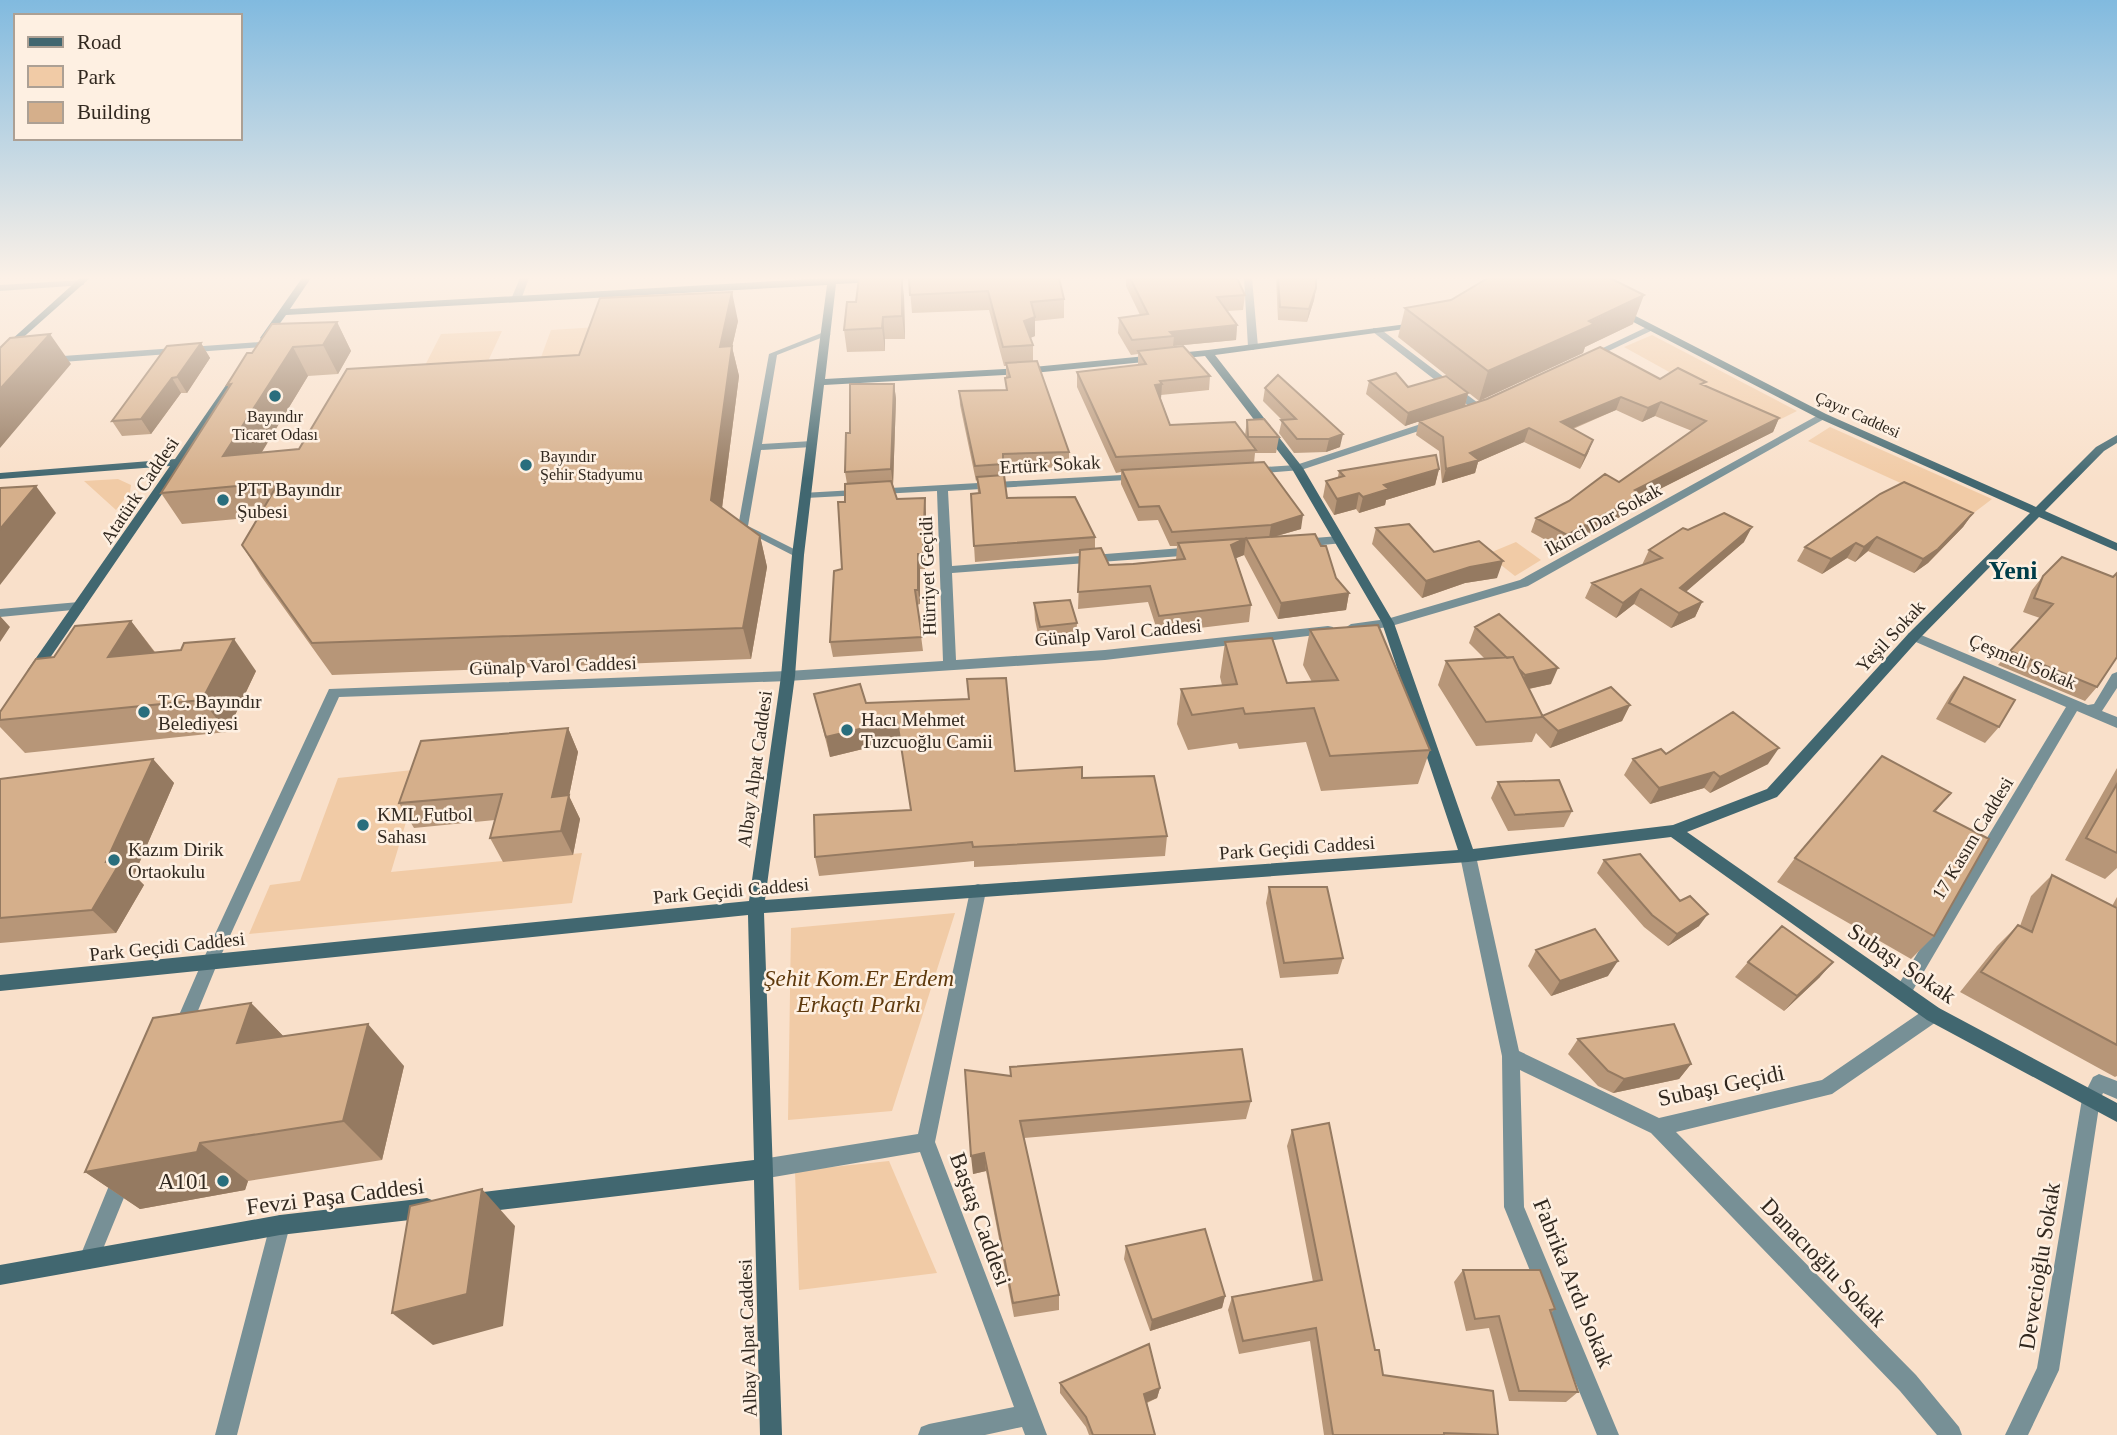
<svg xmlns="http://www.w3.org/2000/svg" width="2117" height="1435" font-family="'Times New Roman',serif">
<rect width="100%" height="100%" fill="#f9e0ca"/>
<path fill="#f1cba6" d="M597,327L584,368L536,371L551,330Z
M502,331L477,385L413,389L441,334Z
M1652,335L1797,411L1767,426L1624,347Z
M1830,427L1992,499L1971,515L1808,441Z
M118,479L131,485L130,492L116,510L84,481Z
M1516,542L1541,560L1515,576L1487,554Z
M422,769L391,872L582,853L572,903L249,934L270,885L300,881L338,778Z
M955,913L892,1111L788,1120L791,928Z
M889,1161L937,1273L799,1290L795,1171Z"/>
<g fill="none" stroke-linecap="round" stroke-linejoin="round">
<path fill="#779096" fill-rule="evenodd" d="M824,332L831,334L777,355L762,444L812,441L817,444L812,447L761,450L748,526L802,553L803,555L798,558L738,527L769,354Z"/>
<path fill="#779096" fill-rule="evenodd" d="M520,278H529L522,297L517,300L512,297Z
M1244,278H1252L1258,347L1253,350L1248,347Z
M81,280L84,281V285L0,291V285Z
M1649,326L1657,328L1592,359L1584,357Z
M1373,328H1379L1482,406V410H1474L1373,332Z
M260,342L263,343V347L49,363L44,360L49,357Z
M1822,413L1827,416L1826,418L1528,586L1388,627L1351,632L1345,628L1351,624L1387,619L1520,580Z
M1436,419L1440,420V424L1301,470L1250,474L1244,471L1250,468L1296,465Z
M1139,474L1145,477L1143,479L948,491L952,566L1195,547L1201,551L1195,555L952,573L956,660L1105,650L1328,626L1333,627L1334,630L1333,633L1105,660L788,681L339,697L218,962L188,1035L182,1037L176,1035L173,1029L202,962L329,689L788,671L943,661L937,491L806,498L800,495L802,493Z
M1339,536L1345,540L1343,543L1302,547L1296,543L1302,539Z
M79,602L85,606L83,609L0,617V609Z
M1914,632L2088,705L2094,704L2112,674L2117,672V688L2102,711L2117,717V728L2077,711L1909,997L1903,1000L1897,997L1894,992L1897,987L2066,707L1909,639L1907,636L1909,633Z
M1468,850L1474,852L1476,856L1519,1051L1659,1118L1822,1080L1927,1008L1933,1006L1939,1008L1942,1014L1939,1020L1832,1094L1676,1132L1916,1375L1959,1427L1962,1435H1937L1900,1391L1651,1133L1520,1070L1524,1207L1619,1435H1597L1504,1207L1502,1056L1460,856L1462,852Z
M978,884L984,886L986,891L935,1142L1047,1435H1025L1022,1427L985,1435H918L921,1427L929,1424L1014,1407L920,1152L762,1179L755,1176L752,1169L755,1162L762,1159L918,1134L970,891L972,886Z
M2099,1074L2117,1081V1099L2103,1093L2100,1100L2059,1370L2028,1435H2005L2037,1368L2082,1099L2093,1077Z
M122,1168L129,1171L132,1178L96,1266L89,1269L82,1266L79,1259L115,1171Z
M280,1215L287,1218L290,1225L237,1435H215L270,1225L273,1218Z"/>
<path fill="#416770" fill-rule="evenodd" d="M80,278H90L0,358V350Z
M302,278H311L290,309L828,278H905L901,281L836,284L825,379L1023,368L1208,350L1422,322L1424,324L1419,327L1215,355L1303,468L1394,623L1473,849L1673,825L1767,789L1909,633L2030,513L1818,418L1616,313V309H1622L1826,414L2036,507L2096,447L2117,435V443L2104,451L2045,511L2117,543V551L2039,517L1919,639L1777,797L1687,832L1939,1008L2117,1103V1122L1927,1020L1671,837L1468,862L764,913L782,1435H760L754,1180L475,1213L468,1210L465,1203L468,1196L475,1193L754,1160L748,915L0,991V975L749,901L781,676L792,555L827,285L286,315L268,340H262L260,338ZM1205,356L1292,469L1382,623L1458,850L765,900L795,676L804,555L824,385L1023,374Z
M239,371L244,374L39,674H29L27,671L29,668L170,466L0,479V473L175,459L235,372Z
M427,1198L434,1201L437,1208L434,1215L427,1218L280,1235L0,1285V1265L280,1215Z"/>
</g>
<path fill="#b79678" d="M909,278L1064,299V318L1035,321V336L1030,338L1033,345V361L1069,452V467L1004,469L1007,498L1095,537V549L1109,565L1176,560L1177,546H1170L1158,520L1138,521L1121,484V472L1116,473L1077,387V372L1138,365V354L1131,355L1118,333L1119,318L1140,315L1126,286V278H1237L1245,295L1243,310L1227,311L1237,325L1236,340L1173,346V347L1210,376L1209,390L1161,395V399L1170,425L1245,435L1247,420L1279,437L1276,453H1255L1254,463L1301,529L1277,536L1336,578L1349,593L1346,610L1278,619L1244,555L1236,558L1251,605L1249,622L1158,633L1148,602L1078,609L1080,553L975,562L971,494L978,493L977,480L976,481L960,405L959,391L1006,390V366H1004L989,310L912,313Z
M1276,278H1316V288L1314,300L1307,322L1278,320Z
M904,296L905,339H885V351L847,352L844,330L856,302Z
M1405,308L1633,324L1585,347L1583,353L1479,401L1398,337Z
M738,321L732,347L739,376L722,508L760,536L767,567L751,659L332,675L261,576L242,545L258,517L182,524L161,493L229,388L227,385L252,353L337,322L351,351L338,374L308,376L262,452L299,449L579,355Z
M201,343L210,358L187,393H181L151,434L122,436L112,421Z
M1660,379L1704,385L1779,418L1773,432L1640,499L1636,508L1562,549L1531,532L1536,518L1619,482L1692,431L1655,416L1642,422L1616,410L1573,429L1593,440L1588,453L1580,469L1524,442L1478,462L1475,473L1442,483L1439,451L1416,435L1419,421Z
M1369,381L1408,387L1468,393L1465,406L1405,426L1366,394Z
M894,384L896,399L893,485L897,499L926,513L925,569H920V604L917,605L923,651L833,657L830,642L842,569L845,502L847,484L845,472L850,433Z
M1265,388L1340,447L1326,452L1294,453L1279,433L1282,420L1263,401Z
M1439,469L1435,485L1386,500L1385,505L1359,513L1356,509L1334,515L1323,497L1326,481L1338,477L1339,471Z
M1973,513L1963,527L1928,563L1914,573L1868,551L1855,562L1847,558L1822,574L1797,561L1805,547Z
M1376,528L1434,552L1497,578L1465,583L1422,598L1372,544Z
M1688,530L1744,542L1686,591L1702,602L1695,617L1671,628L1634,604L1616,618L1585,598L1592,583L1642,565L1649,550Z
M2043,576L2113,577L2097,687L2085,701L1998,665L2040,618L2023,612L2032,590Z
M1034,603L1077,623L1076,640L1040,643L1035,620Z
M131,621L155,652L256,671L227,732L25,753L0,727V712L54,657Z
M1475,627L1551,684L1529,689L1542,716L1630,705L1622,721L1550,748L1536,733L1532,742L1476,746L1438,685L1446,661L1485,659L1469,643Z
M1310,630L1430,750L1418,784L1321,791L1306,742L1239,749L1237,743L1188,750L1177,724L1181,689L1222,685L1220,677L1225,642L1287,683L1312,682L1303,665Z
M1964,677L1999,727L1985,743L1936,719L1951,694Z
M814,694L866,703L1015,771L1082,778L1167,836L1165,856L974,867V861L819,876L815,857L911,810L900,740L830,757Z
M568,728L578,752L569,796L580,819L573,855L503,862L490,838L495,820L414,828L399,803Z
M1666,754L1768,764L1710,793L1704,788L1650,804L1624,775L1633,759Z
M153,759L174,783L134,875L144,885L116,933L0,943V779Z
M2117,768V868L2105,879L2065,860Z
M1498,782L1572,811L1564,827L1508,831L1491,798Z
M1951,793L1936,811L1934,936L1911,959L1777,882L1795,858Z
M1604,860L1699,926L1668,946L1644,927L1597,873Z
M2052,875L2112,906L2117,897V1076L2115,1077L1960,992L1997,946L2018,925L2020,926L2031,896Z
M1269,887L1343,958L1338,974L1280,978L1266,903Z
M1536,950L1608,976L1551,996L1528,966Z
M1748,962L1820,977L1784,1011L1735,977Z
M251,1003L284,1037L404,1066L382,1160L248,1181L245,1190L140,1209L85,1172Z
M1578,1039L1691,1064L1679,1079L1613,1093L1598,1086L1568,1054Z
M1011,1076L1251,1101L1246,1119L1024,1138L1059,1295V1310L1014,1317L986,1171L973,1174Z
M1292,1130L1375,1350L1383,1375L1498,1435H1324L1310,1341L1239,1354L1228,1310L1232,1297L1313,1282L1287,1146Z
M1126,1246L1225,1296L1222,1308L1150,1331L1124,1259Z
M1463,1270L1555,1309L1551,1313L1578,1392L1566,1402L1509,1401L1489,1328L1466,1331L1454,1282Z
M1060,1383L1160,1388L1157,1398L1147,1403L1155,1435H1089L1086,1427L1060,1393Z"/>
<path fill="#957a61" d="M902,278L904,296L905,339L902,316Z
M1316,288L1314,300L1307,322L1309,309Z
M732,292L738,321L732,347L739,376L719,531L711,500L720,347Z
M1644,295L1633,324L1585,347L1583,353L1479,401L1488,371Z
M883,317L885,339V351L882,328Z
M1035,317V336L1025,340L1024,321Z
M337,322L351,351L338,374L323,345Z
M1237,325L1236,340L1173,346L1174,336L1170,332Z
M50,334L71,364L0,448V389Z
M201,343L210,358L187,393L177,377Z
M293,347L308,376L241,486L223,456Z
M172,378L181,393L151,434L141,419Z
M894,384L896,399L893,485L891,469Z
M1162,384L1161,399L1155,385Z
M1468,393L1465,406L1405,426L1408,413Z
M1621,397L1616,410L1556,435L1561,422Z
M1661,402L1655,416L1642,422L1648,408Z
M1779,418L1773,432L1640,499L1636,508L1562,549L1567,535L1635,490Z
M1529,428L1524,442L1478,462L1475,473L1442,483L1446,469L1470,453Z
M1343,434L1340,447L1326,452L1329,439Z
M1593,440L1588,453L1580,469L1585,456Z
M1439,469L1435,485L1386,500L1385,505L1359,513L1363,497L1384,485Z
M36,486L56,513L0,585V529Z
M1359,493L1356,509L1334,515L1337,499Z
M925,498L926,513L925,569L923,554Z
M1973,513L1963,527L1928,563L1914,573L1923,559Z
M1303,515L1301,529L1269,538L1271,525Z
M1752,527L1744,542L1673,603L1680,588Z
M760,536L767,567L751,659L743,628Z
M1877,537L1868,551L1855,562L1864,547Z
M1246,538L1244,555L1229,561L1231,545Z
M1856,543L1847,558L1822,574L1831,559Z
M918,554L920,569V604L918,590Z
M1503,561L1497,578L1465,583L1422,598L1426,581L1470,567Z
M1641,589L1634,604L1616,618L1623,603Z
M1349,593L1346,610L1278,619L1281,603Z
M1702,602L1695,617L1671,628L1679,613Z
M0,616L10,627L0,642Z
M131,621L155,653L108,657Z
M234,639L256,671L227,732L202,700Z
M1558,668L1551,684L1518,691L1525,675Z
M1630,705L1622,721L1550,748L1558,731Z
M897,720L900,740L830,757L826,737Z
M568,728L578,752L569,796L580,819L573,855L561,831L552,797Z
M1779,748L1768,764L1710,793L1720,777Z
M153,759L174,783L134,875L144,885L116,933L92,910L106,862Z
M1714,772L1704,788L1650,804L1659,788Z
M1708,914L1699,926L1668,946L1677,934Z
M1618,961L1608,976L1551,996L1560,981Z
M1833,962L1820,977L1784,1011L1797,996Z
M251,1003L293,1046L237,1043Z
M368,1024L404,1066L382,1160L343,1121Z
M1691,1064L1679,1079L1613,1093L1624,1079Z
M200,1143L248,1181L245,1190L140,1209L85,1172Z
M984,1153L986,1171L973,1174L971,1156Z
M482,1189L515,1226L503,1326L433,1345L392,1313Z
M1225,1296L1222,1308L1150,1331L1152,1320Z
M1160,1388L1157,1398L1142,1404L1144,1394Z"/>
<path fill="#d5af8b" stroke="#957a61" stroke-width="2" d="M859,278H902V316L883,317L882,328L844,330L847,302H856Z
M909,278H1059L1064,299L1031,302L1035,317L1024,321L1033,345L1003,347L988,291L910,295Z
M1130,278H1237L1245,295L1217,297L1237,325L1170,332L1174,336L1132,340L1119,318L1148,314Z
M1278,278H1316V288L1309,309L1280,307Z
M1488,278H1610L1644,295L1589,321L1594,324L1488,371L1405,308L1451,300Z
M732,292L720,347L732,346L711,500L760,536L743,628L312,643L242,545L279,482L161,493L231,384L227,385L247,353H252L272,324L337,322L323,345L293,347L223,456L299,449L347,369L579,355L600,298Z
M50,334L0,389V348L10,338Z
M201,343L177,377L172,378L141,419L112,421L167,346Z
M1183,346L1210,376L1160,381L1162,384L1155,385L1170,425L1235,422L1256,450L1116,457L1077,372L1146,364L1138,351Z
M1600,347L1660,379L1678,368L1706,382L1701,384L1779,418L1635,490L1642,494L1567,535L1536,518L1569,501L1605,474L1619,482L1706,421L1661,402L1648,408L1621,397L1561,422L1593,440L1585,456L1529,428L1470,453L1479,460L1446,469L1443,437L1419,421L1487,399Z
M1037,361L1069,452L1003,454V464L975,466L959,391L1007,390L1005,378L1010,377L1006,363Z
M1396,373L1408,387L1446,376L1468,393L1408,413L1369,381Z
M1278,375L1343,434L1329,439H1297L1281,420L1296,419L1265,388Z
M850,384H894L891,469L845,472L846,433H850Z
M1264,419L1279,437H1248L1247,420Z
M1436,455L1439,469L1384,485L1389,489L1363,497L1359,493L1337,499L1326,481L1344,476L1339,471Z
M1264,462L1303,515L1271,525L1172,532L1159,506L1139,507L1122,470Z
M1004,475L1007,498L1075,497L1095,537L974,546L971,494L980,493L977,477Z
M891,481L897,499L925,498L923,554H918V590H915L922,637L830,642L834,571L842,569L838,502H845V484Z
M1904,482L1973,513L1938,549L1923,559L1877,537L1864,547L1856,543L1831,559L1805,547L1880,494Z
M36,486L0,529V488Z
M1724,513L1752,527L1680,588L1702,602L1679,613L1641,589L1623,603L1592,583L1662,558L1649,550L1683,528L1688,530Z
M1409,524L1434,552L1479,541L1503,561L1470,567L1426,581L1376,528Z
M1315,534L1321,546H1326L1336,578L1349,593L1281,603L1246,538L1231,545L1251,605L1159,616L1150,586L1078,592L1080,550L1101,548L1109,565L1133,564L1185,559L1178,543Z
M2062,557L2113,577L2117,573V657L2097,687L2010,651L2053,604L2034,598L2043,576Z
M1070,600L1077,623L1040,627L1034,603Z
M1499,614L1558,668L1525,675L1519,669L1513,657L1507,658L1475,627Z
M131,621L108,657L181,650L184,643L234,639L202,700L0,720V712L36,659L54,657L75,626Z
M1378,625L1430,750L1330,756L1314,708L1245,714L1243,708L1192,715L1181,689L1237,684L1225,642L1272,638L1287,683L1338,680L1310,630Z
M1513,657L1543,717L1486,722L1446,661Z
M1964,677L2015,700L1999,727L1949,703Z
M1006,678L1015,771L1082,767V778L1154,776L1167,836L973,847L972,842L815,857L814,815L911,810L897,720L826,737L814,694L860,684L866,703L969,699L967,679Z
M1611,687L1630,705L1558,731L1542,716Z
M1733,712L1779,748L1720,777L1714,772L1659,788L1633,759L1661,749L1666,754Z
M568,728L552,797L569,795L561,831L490,838L502,794L399,803L421,741Z
M1882,756L1951,793L1934,811L1989,839L1934,936L1795,858Z
M153,759L106,862L121,861L92,910L0,918V779Z
M1559,780L1572,811L1515,815L1498,782Z
M2117,784V853L2086,838Z
M1640,854L1680,901L1690,896L1708,914L1677,934L1652,915L1604,860Z
M2052,875L2117,908V1045L1981,972L2018,925L2032,932Z
M1269,887H1327L1343,958L1284,963Z
M1782,926L1833,962L1797,996L1748,962Z
M1595,929L1618,961L1560,981L1536,950Z
M251,1003L237,1043L368,1024L343,1121L200,1143L197,1152L85,1172L153,1018Z
M1674,1024L1691,1064L1624,1079L1608,1071L1578,1039Z
M1242,1049L1251,1101L1020,1121L1059,1295L1013,1303L984,1153L971,1156L965,1070L1011,1076L1010,1067Z
M1329,1123L1375,1350H1379L1383,1375L1493,1391L1498,1435L1444,1433V1435H1333L1316,1328L1243,1341L1232,1297L1322,1280L1292,1130Z
M482,1189L467,1294L392,1313L410,1206Z
M1205,1229L1225,1296L1152,1320L1126,1246Z
M1463,1270H1540L1555,1309L1550,1310L1578,1392L1519,1391L1499,1316L1475,1319Z
M1149,1344L1160,1388L1144,1394L1155,1435H1093L1086,1417L1060,1383Z"/>
<linearGradient id="sky" x2="0" y2="1"><stop stop-color="#81badf"/><stop offset="0.58" stop-color="#fcf1e7"/><stop offset="1" stop-color="#fcf1e7" stop-opacity="0"/></linearGradient>
<rect width="2117" height="479" fill="url(#sky)"/>
<g fill="#296e7d" stroke="#fef0e2" stroke-width="2.5">
<circle cx="275" cy="396" r="7"/>
<circle cx="526" cy="465" r="7"/>
<circle cx="223" cy="500" r="7"/>
<circle cx="144" cy="712" r="7"/>
<circle cx="847" cy="730" r="7"/>
<circle cx="363" cy="825" r="7"/>
<circle cx="114" cy="860" r="7"/>
<circle cx="223" cy="1181" r="7"/>
</g>
<g text-anchor="middle" stroke-width="5" stroke-linejoin="round" paint-order="stroke">
<g font-size="16" fill="#31281f" stroke="#fef0e2">
<text transform="translate(1858 414) rotate(24)" y="6">Çayır Caddesi</text>
</g>
<g font-size="16" fill="#31281f" stroke="#fef0e2">
<text x="275" y="422">Bayındır<tspan x="275" dy="18">Ticaret Odası</tspan></text>
<text x="540" y="462" text-anchor="start">Bayındır<tspan x="540" dy="18">Şehir Stadyumu</tspan></text>
</g>
<g font-size="19" fill="#31281f" stroke="#fef0e2">
<text transform="translate(1050 464) rotate(-3)" y="7">Ertürk Sokak</text>
<text transform="translate(139 490) rotate(-56)" y="7">Atatürk Caddesi</text>
<text transform="translate(1603 519) rotate(-29)" y="7">İkinci Dar Sokak</text>
<text transform="translate(927 576) rotate(-92)" y="7">Hürriyet Geçidi</text>
<text transform="translate(1118 632) rotate(-5)" y="7">Günalp Varol Caddesi</text>
<text transform="translate(1890 636) rotate(-47)" y="7">Yeşil Sokak</text>
<text transform="translate(2023 661) rotate(23)" y="7">Çeşmeli Sokak</text>
<text transform="translate(553 665) rotate(-2)" y="7">Günalp Varol Caddesi</text>
<text transform="translate(754 769) rotate(-82)" y="7">Albay Alpat Caddesi</text>
<text transform="translate(1972 838) rotate(-59)" y="7">17 Kasım Caddesi</text>
<text transform="translate(1297 847) rotate(-4)" y="7">Park Geçidi Caddesi</text>
<text transform="translate(731 890) rotate(-5)" y="7">Park Geçidi Caddesi</text>
<text transform="translate(167 946) rotate(-6)" y="7">Park Geçidi Caddesi</text>
<text transform="translate(747 1338) rotate(-92)" y="7">Albay Alpat Caddesi</text>
</g>
<g font-size="19" fill="#31281f" stroke="#fef0e2" text-anchor="start">
<text x="237" y="496">PTT Bayındır<tspan x="237" dy="22">Şubesi</tspan></text>
<text x="158" y="708">T.C. Bayındır<tspan x="158" dy="22">Belediyesi</tspan></text>
<text x="861" y="726">Hacı Mehmet<tspan x="861" dy="22">Tuzcuoğlu Camii</tspan></text>
<text x="377" y="821">KML Futbol<tspan x="377" dy="22">Sahası</tspan></text>
<text x="128" y="856">Kazım Dirik<tspan x="128" dy="22">Ortaokulu</tspan></text>
</g>
<g font-size="23" fill="#31281f" stroke="#fef0e2">
<text transform="translate(1902 963) rotate(34)" y="8">Subaşı Sokak</text>
<text transform="translate(1721 1085) rotate(-12)" y="8">Subaşı Geçidi</text>
<text transform="translate(335 1196) rotate(-7)" y="8">Fevzi Paşa Caddesi</text>
<text transform="translate(981 1219) rotate(70)" y="8">Baştaş Caddesi</text>
<text transform="translate(1824 1262) rotate(46)" y="8">Danacıoğlu Sokak</text>
<text transform="translate(2039 1266) rotate(-81)" y="8">Devecioğlu Sokak</text>
<text transform="translate(1574 1283) rotate(68)" y="8">Fabrika Ardı Sokak</text>
</g>
<g font-size="23" font-style="italic" fill="#5e390c" stroke="#fef0e2">
<text x="859" y="986">Şehit Kom.Er Erdem<tspan x="859" dy="26">Erkaçtı Parkı</tspan></text>
</g>
<g font-size="23" fill="#31281f" stroke="#fef0e2" text-anchor="end">
<text x="209" y="1189">A101</text>
</g>
<g font-size="26" font-weight="bold" fill="#003d48" stroke="#fef0e2">
<text x="2013" y="579">Yeni</text>
</g>
</g>
<rect x="14" y="14" width="228" height="126" fill="#fef0e2" stroke="#aca094" stroke-width="2"/>
<rect x="28" y="37" width="35" height="10" fill="#416770" stroke="#aca094" stroke-width="2"/>
<text x="77" y="49" font-size="21" fill="#31281f">Road</text>
<rect x="28" y="66" width="35" height="21" fill="#f1cba6" stroke="#aca094" stroke-width="2"/>
<text x="77" y="84" font-size="21" fill="#31281f">Park</text>
<rect x="28" y="102" width="35" height="21" fill="#d5af8b" stroke="#aca094" stroke-width="2"/>
<text x="77" y="119" font-size="21" fill="#31281f">Building</text>
</svg>
